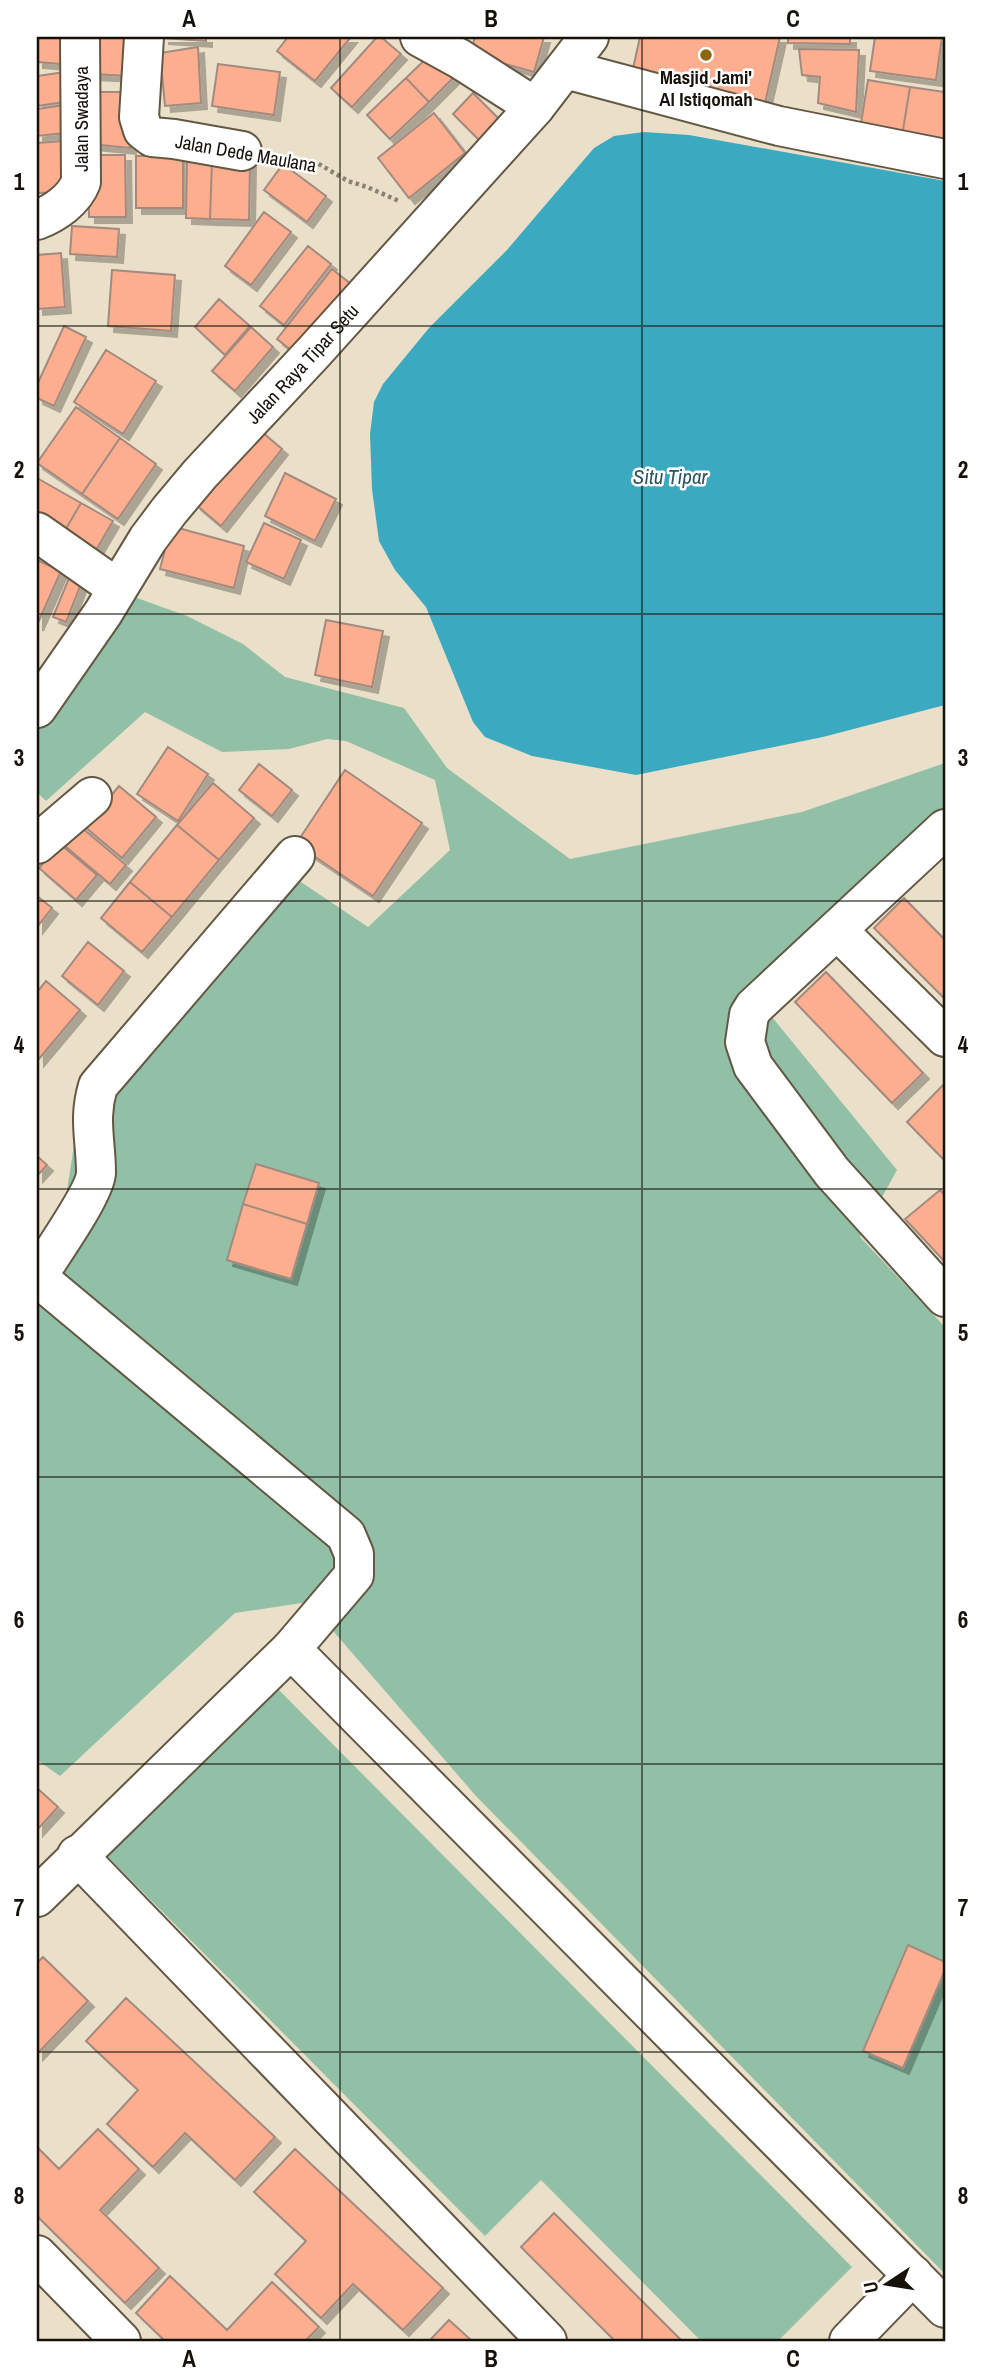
<svg xmlns="http://www.w3.org/2000/svg" width="982" height="2378" font-family="'Archivo Narrow',sans-serif">
<defs>
<filter id="shadow"><feDropShadow dx="6" dy="6" stdDeviation="0" flood-color="#0004"/></filter>
</defs>
<rect width="100%" height="100%" fill="#eadfc8"/>
<path fill="#91c0a6" d="M123,593L187,616L243,644L285,677L404,708L447,768L570,859L802,812L945,763V842L763,1006L897,1170L860,1237L945,1327V2274L476,1796L308,1602L235,1613L60,1776L37,1760V1294H51L79,1113L271,862L368,927L450,850L435,780L346,741L327,739L289,749L222,752L145,712L46,801L37,792V717Z
M263,1674L852,2267L778,2341H701L541,2180L485,2236L94,1843Z"/>
<path fill="#3baac0" d="M644,132L689,135L945,181V705L823,737L636,775L532,756L485,737L473,722L426,607L395,570L379,541L372,489L370,434L374,402L383,384L429,328L507,250L594,148L614,136Z"/>
<path fill="#fdae8e" stroke="#a38a80" stroke-width="2" filter="url(#shadow)" d="M37,37H75L73,65L37,62Z
M93,37H132L130,76L91,74Z
M163,37H206V41L163,38Z
M288,37H351L315,81L277,51Z
M377,37H381L401,54L352,107L331,88Z
M475,37H544L534,72L470,54Z
M640,37H780L765,103L632,73Z
M788,37H850V44L788,43Z
M875,37H942L936,80L870,71Z
M198,47L201,103L165,106L160,53Z
M436,49L459,72L429,102L406,78Z
M799,49L859,50L856,112L818,103L820,77L802,75Z
M218,64L280,72L274,115L212,106Z
M72,71V101L37,106V76Z
M406,78L429,102L390,139L367,115Z
M868,80L910,87L902,136L860,129Z
M910,87L945,92V143L902,136Z
M93,92H132L130,148L91,144Z
M473,93L501,121L480,141L453,114Z
M72,104L74,132L37,136V109Z
M434,113L465,153L409,198L378,158Z
M63,141L66,192L37,193V143Z
M88,155H125L126,217H89Z
M136,156H183V208H136Z
M187,160L212,161L210,219L186,218Z
M212,161H250L249,220L210,219Z
M283,164L326,196L307,222L264,190Z
M264,212L291,232L251,285L225,266Z
M72,226L119,229L117,257L70,254Z
M308,246L331,264L284,325L260,306Z
M61,253L65,307L37,309V255Z
M332,269L356,288L301,358L277,339Z
M112,270L175,275L171,331L108,326Z
M219,299L250,326L225,355L195,327Z
M64,326L86,337L54,406L37,398V385Z
M251,327L273,347L235,391L212,371Z
M106,350L156,381L123,434L74,402Z
M76,407L120,438L82,494L37,463Z
M256,427L282,449L221,526L195,504Z
M120,438L156,464L118,519L82,494Z
M285,473L336,499L315,541L265,516Z
M37,478L81,503L60,539L37,526Z
M81,503L113,521L92,557L60,539Z
M264,523L301,540L284,579L246,562Z
M171,526L244,546L234,588L160,569Z
M37,560L61,571L37,625Z
M74,566L86,571L66,622L53,617Z
M326,620L383,631L372,687L315,675Z
M168,747L208,774L178,821L137,794Z
M259,764L292,790L272,816L239,790Z
M345,770L422,823L373,896L296,844Z
M213,783L254,818L219,860L177,825Z
M119,786L156,817L122,858L85,827Z
M75,822L126,865L110,884L59,841Z
M177,825L219,860L172,917L130,882Z
M60,844L97,875L76,900L39,868Z
M130,882L172,917L142,952L101,918Z
M37,896L52,908L37,927Z
M904,898L945,940V999L874,928Z
M88,942L124,971L98,1005L62,976Z
M826,972L923,1073L892,1103L795,1002Z
M46,981L80,1010L38,1060L37,992Z
M945,1083V1161L907,1122Z
M37,1156L47,1165L37,1176Z
M256,1164L319,1183L307,1224L243,1204Z
M940,1190L945,1195V1262L905,1219Z
M243,1204L307,1224L291,1279L227,1260Z
M37,1788L58,1807L37,1830Z
M908,1945L945,1962V1970L903,2068L863,2051Z
M43,1957L88,2001L37,2054V1963Z
M126,1998L275,2137L235,2180L185,2133L153,2167L107,2124L138,2090L86,2041Z
M98,2129L139,2169L100,2210L159,2268L125,2303L37,2216V2147L59,2169Z
M295,2149L443,2288L403,2330L353,2284L321,2318L275,2274L306,2241L254,2192Z
M554,2213L682,2341H615L521,2247Z
M170,2276L227,2330L272,2282L319,2327L305,2341H165L136,2313Z
M449,2320L472,2341H429Z"/>
<g fill="none" stroke-linecap="round" stroke-linejoin="round">
<defs>
<g id="minor">
<path d="M144,37L139,117L143,130L152,137L174,139L242,151"/>
<path d="M420,37L460,59L535,107"/>
<path d="M565,69L779,126L945,159"/>
<path d="M37,220C55,213 74,200 81,182L80,37"/>
<path d="M37,532L117,588"/>
<path id="s1" d="M37,708L103,613L148,539L169,511L200,474L314,352L535,107L589,37"/>
<path d="M945,829L754,1007L749,1015L745,1042L753,1066L832,1172L945,1297"/>
<path d="M37,844L92,797"/>
<path d="M837,930L945,1037"/>
<path d="M37,1277L346,1535L354,1554V1575L291,1649"/>
<path d="M37,1277C50,1256 95,1193 96,1173C96,1140 88,1119 98,1086L295,856"/>
<path d="M77,1855L547,2341"/>
<path d="M37,1897L291,1649L945,2308"/>
<path d="M37,2255L121,2341"/>
<path d="M849,2341L913,2275"/>
</g>
</defs>
<use href="#minor" stroke="#625844" stroke-width="42"/>
<path stroke="#8a8272" stroke-width="4.5" stroke-dasharray="3.5 3.5" stroke-linecap="butt" d="M277,159L317,163L348,181L367,187L399,201"/>
<use href="#minor" stroke="#fff" stroke-width="38"/>
</g>
<path fill="none" stroke="#16120a" stroke-width="2" stroke-opacity="0.55" d="M340,37V2341M642,37V2341M37,326H945M37,614H945M37,901H945M37,1189H945M37,1477H945M37,1764H945M37,2052H945"/>
<circle fill="#8e6509" stroke="#fff" stroke-width="2.5" cx="706" cy="55" r="7"/>
<g text-anchor="middle" stroke-width="5" stroke-linejoin="round" paint-order="stroke">
<g font-size="19" font-weight="bold" fill="#16120a" stroke="#fff">
<text x="706" y="84">Masjid Jami'<tspan x="706" dy="22">Al Istiqomah</tspan></text>
</g>
<g font-size="19" fill="#16120a" stroke="#fff">
<text transform="translate(81 119) rotate(-90)" y="7">Jalan Swadaya</text>
<text transform="translate(246 153) rotate(10)" y="7">Jalan Dede Maulana</text>
<text dy="7" stroke="none"><textPath href="#s1" startOffset="436">Jalan Raya Tipar Setu</textPath></text>
</g>
<g font-size="21" font-style="italic" fill="#285660" stroke="#fff">
<text x="670" y="484">Situ Tipar</text>
</g>
</g>
<rect width="982" height="2378" fill="none" stroke="#ffffff" stroke-width="77"/>
<g transform="translate(887 2284) rotate(258)" stroke="#ffffff" stroke-width="5" paint-order="stroke">
<path d="M0-5L12 26L0 18L-12 26Z" fill="#16120a"/>
<text y="-10" font-size="19" font-weight="bold" text-anchor="middle" fill="#16120a">U</text>
</g>
<rect x="38" y="38" width="906" height="2302" fill="none" stroke="#16120a" stroke-width="2.5"/>
<g font-size="23" text-anchor="middle" font-weight="bold" fill="#16120a">
<text x="189" y="27">A</text>
<text x="491" y="27">B</text>
<text x="793" y="27">C</text>
<text x="19" y="190">1</text>
<text x="963" y="190">1</text>
<text x="19" y="478">2</text>
<text x="963" y="478">2</text>
<text x="19" y="766">3</text>
<text x="963" y="766">3</text>
<text x="19" y="1053">4</text>
<text x="963" y="1053">4</text>
<text x="19" y="1341">5</text>
<text x="963" y="1341">5</text>
<text x="19" y="1628">6</text>
<text x="963" y="1628">6</text>
<text x="19" y="1916">7</text>
<text x="963" y="1916">7</text>
<text x="19" y="2204">8</text>
<text x="963" y="2204">8</text>
<text x="189" y="2367">A</text>
<text x="491" y="2367">B</text>
<text x="793" y="2367">C</text>
</g>
</svg>
